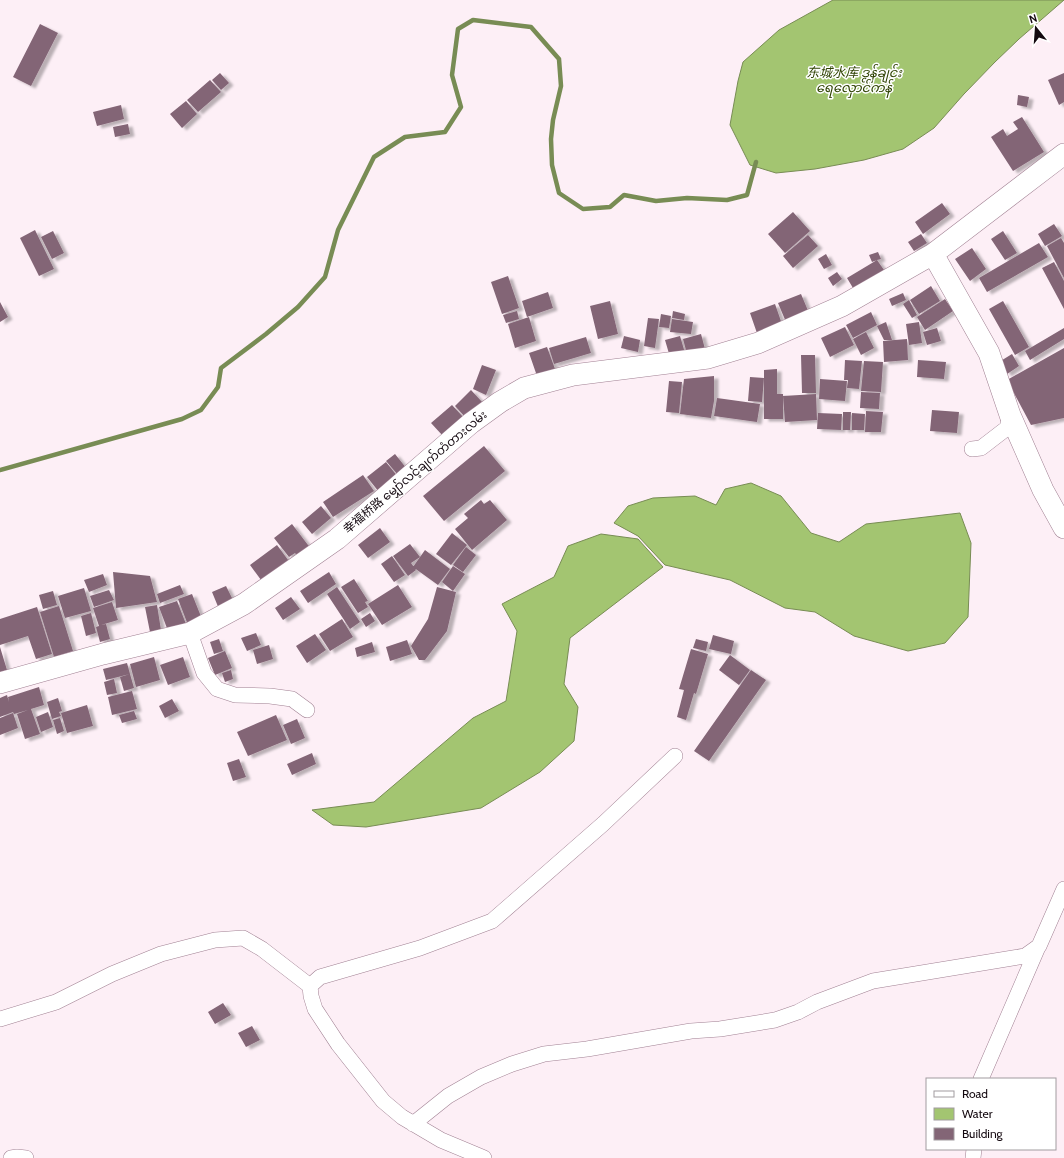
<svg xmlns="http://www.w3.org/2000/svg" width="1064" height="1158" font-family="Cabin,'Noto Sans SC','Noto Sans Myanmar',sans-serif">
<defs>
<filter id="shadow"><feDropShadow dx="4.5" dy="2.5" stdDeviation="1" flood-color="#0004"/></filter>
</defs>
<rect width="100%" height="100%" fill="#fdeff6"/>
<path fill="#a3c571" stroke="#788c54" d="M833,0H1064L1019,39L995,62L964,94L934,128L903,149L864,160L815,169L776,173L750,165L730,125L738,81L743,62L779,30Z
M751,483L781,496L811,533L839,542L866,524L960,513L971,543L968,617L945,643L908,651L854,636L815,612L785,608L730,580L665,565L638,536L614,523L628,506L653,498L695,496L716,505L725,489Z
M601,534L638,539L663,567L570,638L564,684L578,707L574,741L540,772L481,808L366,827L333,825L312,810L374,802L473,718L506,701L517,631L502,604L554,577L568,546Z"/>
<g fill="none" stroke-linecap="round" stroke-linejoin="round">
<path stroke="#788c54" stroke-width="4.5" d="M0,470L182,419L201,410L218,387L221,368L266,334L298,307L325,277L338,230L374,157L405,137L445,132L461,107L452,75L458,29L473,20L531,27L559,59L561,86L553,120L551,139L552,165L559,193L583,209L610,207L624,195L656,201L687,198L727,200L747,195L756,162"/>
</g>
<path fill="#836576" filter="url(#shadow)" d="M40,24L58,33L31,86L13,77Z
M220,73L229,83L221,90L212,80Z
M1064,73V102L1059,105L1048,80Z
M210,80L221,92L198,112L187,100Z
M1018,95L1029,97L1027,107L1017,105Z
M186,101L197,114L182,128L170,114Z
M121,105L124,119L97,126L93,112Z
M1022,117L1044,152L1013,171L991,137L1003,129L1007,136L1018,129L1013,122Z
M128,124L130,134L115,137L113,127Z
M942,203L950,214L923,234L915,222Z
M793,212L810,231L785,253L768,234Z
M1054,224L1062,236L1045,246L1038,234Z
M35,230L54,269L39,276L20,238Z
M53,231L64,253L52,259L41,237Z
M1003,231L1017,253L1005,260L991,239Z
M921,234L927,243L914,251L908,242Z
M808,235L818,246L793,268L783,256Z
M1061,238L1064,243V278L1047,246Z
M1039,243L1048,257L987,292L979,278Z
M972,248L986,269L970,281L955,259Z
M878,252L881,259L877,260L884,270L853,288L847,278L877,260L872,262L869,255Z
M826,254L832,265L824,269L818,259Z
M1054,262L1064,281V309L1042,268Z
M837,272L842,279L833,286L828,278Z
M508,276L519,308L502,314L491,282Z
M931,286L940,301L919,314L910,300Z
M548,292L553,308L527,317L522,301Z
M903,293L906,300L892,306L889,299Z
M801,294L809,313L786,322L778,303Z
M945,299L953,311L925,330L917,317Z
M909,300L917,315L912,318L903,304Z
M610,301L618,334L598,339L590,306Z
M1003,301L1029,347L1015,355L989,309Z
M0,302L8,317L0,322Z
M775,304L783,327L758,336L750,313Z
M517,311L519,319L506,323L503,315Z
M673,311L685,314L684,320L672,318Z
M871,312L877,325L853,338L846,325Z
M661,314L671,316L669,328L659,327Z
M529,317L536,341L515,348L508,324Z
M648,318L659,319L655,348L644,346Z
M672,319L693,322L691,334L670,332Z
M886,322L892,340H884L877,326Z
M919,322L922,343L909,345L906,324Z
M845,327L854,345L830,357L821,338Z
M937,328L941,341L927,345L923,332Z
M1064,328V339L1030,360L1025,351Z
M866,332L874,348L861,355L853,339Z
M701,334L705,349L687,354L683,339Z
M624,336L640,340L638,352L621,348Z
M680,336L685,353L670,357L665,340Z
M586,337L591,353L554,364L549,348Z
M907,339L908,360L884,362L883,341Z
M547,347L555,369L537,376L529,353Z
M1064,348V418L1031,425L1007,380Z
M1012,354L1019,366L1007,374L999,362Z
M801,355H815L816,393H802Z
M845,360L862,361L859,389L847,388L848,380H844Z
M918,360L946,362L944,379L917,377Z
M864,361L883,362L881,392L861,391Z
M482,365L496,370L486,395L473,389Z
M777,369V394H783V419H764V370Z
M714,376V401L711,418L680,414L684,379Z
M750,377L764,378L762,402L748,401Z
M820,379L847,381L845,401L819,399Z
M669,381L682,382L679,413L666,412Z
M471,390L483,403L466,418L455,406Z
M861,392L880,393L879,409L860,408Z
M816,394L817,420L785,422L783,396Z
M717,398L760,404L757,422L714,416Z
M452,405L464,418L443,436L431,423Z
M932,410L959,412L957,433L930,431Z
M866,411L883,412L881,432H865Z
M843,412H851L850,430H843Z
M818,413L842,414L841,430L817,429Z
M852,413L865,414L864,430H852Z
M484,446L505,471L444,521L423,496Z
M395,454L407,469L398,475L386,461Z
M386,462L398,477L379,492L367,477Z
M363,475L374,491L333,517L323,502Z
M481,500L484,504L490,500L507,520L472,550L455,529L468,518L464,514Z
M321,506L331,518L312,534L302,522Z
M292,524L311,549L299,558L295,553L289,557L274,538Z
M380,528L390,542L368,558L358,545Z
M452,533L467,545L451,565L436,554Z
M410,544L420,557L411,563L416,570L408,576L393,556Z
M277,545L291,564L264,584L250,565Z
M466,547L476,555L463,572L453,565Z
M425,550L450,569L438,585L413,567Z
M392,556L405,575L394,582L381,564Z
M453,566L465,574L453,591L442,582Z
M113,572L150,576L157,602L116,608Z
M329,572L336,584L308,603L300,591Z
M103,574L107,585L89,592L84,580Z
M354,579L368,601L365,602L368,607L358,613L341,587Z
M180,585L184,594L160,603L157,594Z
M398,585L412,607L382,625L368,604Z
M226,586L234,602L219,609L212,592Z
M337,587L360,622L350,629L327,594Z
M437,587L456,592L447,631L425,660H419L411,646L428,619Z
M84,588L91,611L65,618L58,596Z
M109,590L114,600L94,607L90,596Z
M53,591L57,605L43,609L39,595Z
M192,594L202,619L188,625L178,599Z
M291,597L300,609L283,620L275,608Z
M177,601L186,624L168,631L159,607Z
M112,602L118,620L101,625L106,624L110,639L100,642L96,627L99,626L93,608Z
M157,605L161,630L150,632L145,607Z
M59,606L73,651L54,657L40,612Z
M37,607L52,654L36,659L28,636L0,645V619Z
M91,613L96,633L86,636L81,616Z
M370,613L375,621L366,627L361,619Z
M342,619L353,637L330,651L319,634Z
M256,633L261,645L247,651L241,638Z
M315,634L326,650L307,663L296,646Z
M713,635L734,641L731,654L709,649Z
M219,639L223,651L214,654L210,642Z
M696,639L708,642L706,651L693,648Z
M407,640L412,654L390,661L386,647Z
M372,642L375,652L357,657L355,648Z
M269,645L273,659L257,664L253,650Z
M0,647L7,670L0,672Z
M691,649L708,654L696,694L694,693L686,720L677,717L684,690L679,689Z
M225,651L232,668L215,675L208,658Z
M730,655L750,670L739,685L719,670Z
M154,657L160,680L136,687L130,664Z
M183,657L190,677L168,685L160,665Z
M127,663L130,674L106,680L103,669Z
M231,670L233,679L225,682L222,673Z
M751,670L766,680L709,761L694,751Z
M130,674L134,688L124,691L120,677Z
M114,679L117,693L107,695L104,682Z
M39,687L44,705L31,709L40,734L25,739L17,714L28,710L14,714L13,712L0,717V698L7,695L9,702L8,697Z
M132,691L137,709L112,715L108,697Z
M58,698L62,711L59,712L61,716L52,719L47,702Z
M172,699L179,711L165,718L159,706Z
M87,705L93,726L67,733L61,713Z
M134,711L137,719L122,723L119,715Z
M48,712L53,727L41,732L36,717Z
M13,713L18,728L0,735V718Z
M276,715L287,740L248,756L237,732Z
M60,718L64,731L57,734L53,720Z
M297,719L305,738L291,744L283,725Z
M312,753L316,764L292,775L287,764Z
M239,759L246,777L233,781L227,763Z
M223,1003L231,1015L215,1024L208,1012Z
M252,1026L260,1040L246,1047L238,1033Z"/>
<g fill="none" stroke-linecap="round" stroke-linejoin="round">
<defs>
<path id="street" d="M972,449L981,448L1007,428L1010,415
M190,633L204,673L217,689L235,695L270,696L292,699L307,710
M0,1019L56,1002L112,974L161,954L215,940L243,938L262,949L310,986
M981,1079L1038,947
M413,1124L448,1096L481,1077L512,1064L544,1054L587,1049L691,1031L720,1029L775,1020L798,1012L817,1002L873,981L1025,956L1039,946L1064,889
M11,1158L17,1157L26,1158
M484,1158L441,1140L402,1117L383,1101L338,1044L315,1009L311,996L310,986L320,977L420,948L492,921L603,824L675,756
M973,1158L974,1149"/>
<path id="secondary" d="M933,254L989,353L1010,415L1043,490L1064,528
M0,683L103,654L190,633L244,604L337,539L471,423L500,402L524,388L573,375L708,358L758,343L842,306L933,254L1064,154"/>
</defs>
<use href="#street" stroke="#a18193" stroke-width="16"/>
<use href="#secondary" stroke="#a18193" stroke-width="22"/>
<use href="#street" stroke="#fff" stroke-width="15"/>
<use href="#secondary" stroke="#fff" stroke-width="21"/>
</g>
<g text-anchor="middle" stroke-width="3" stroke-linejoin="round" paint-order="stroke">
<g font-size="12" fill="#13080f" stroke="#fff">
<text transform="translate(415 472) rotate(-40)" y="4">幸福桥路 မျှော်လင့်ချက်တံတားလမ်း</text>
</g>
<g font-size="13" font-style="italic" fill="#2e4202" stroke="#fff">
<text x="854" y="77">东城水库 ဒွန်ချင်း<tspan x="854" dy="15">ရေလှောင်ကန်</tspan></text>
</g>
</g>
<rect x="926" y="1078" width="130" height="72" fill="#ffffff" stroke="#a19c9f"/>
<rect x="934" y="1091" width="20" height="6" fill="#ffffff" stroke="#a19c9f"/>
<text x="962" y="1098" font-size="12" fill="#13080f">Road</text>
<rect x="934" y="1108" width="20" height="12" fill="#a3c571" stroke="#a19c9f"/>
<text x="962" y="1118" font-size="12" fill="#13080f">Water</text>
<rect x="934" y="1128" width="20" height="12" fill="#836576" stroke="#a19c9f"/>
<text x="962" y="1138" font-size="12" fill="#13080f">Building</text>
<g transform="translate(1036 28) rotate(343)" stroke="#ffffff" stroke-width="3" paint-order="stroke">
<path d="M0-3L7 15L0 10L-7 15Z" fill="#13080f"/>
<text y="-6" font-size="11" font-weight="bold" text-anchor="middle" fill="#13080f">N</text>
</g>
</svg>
